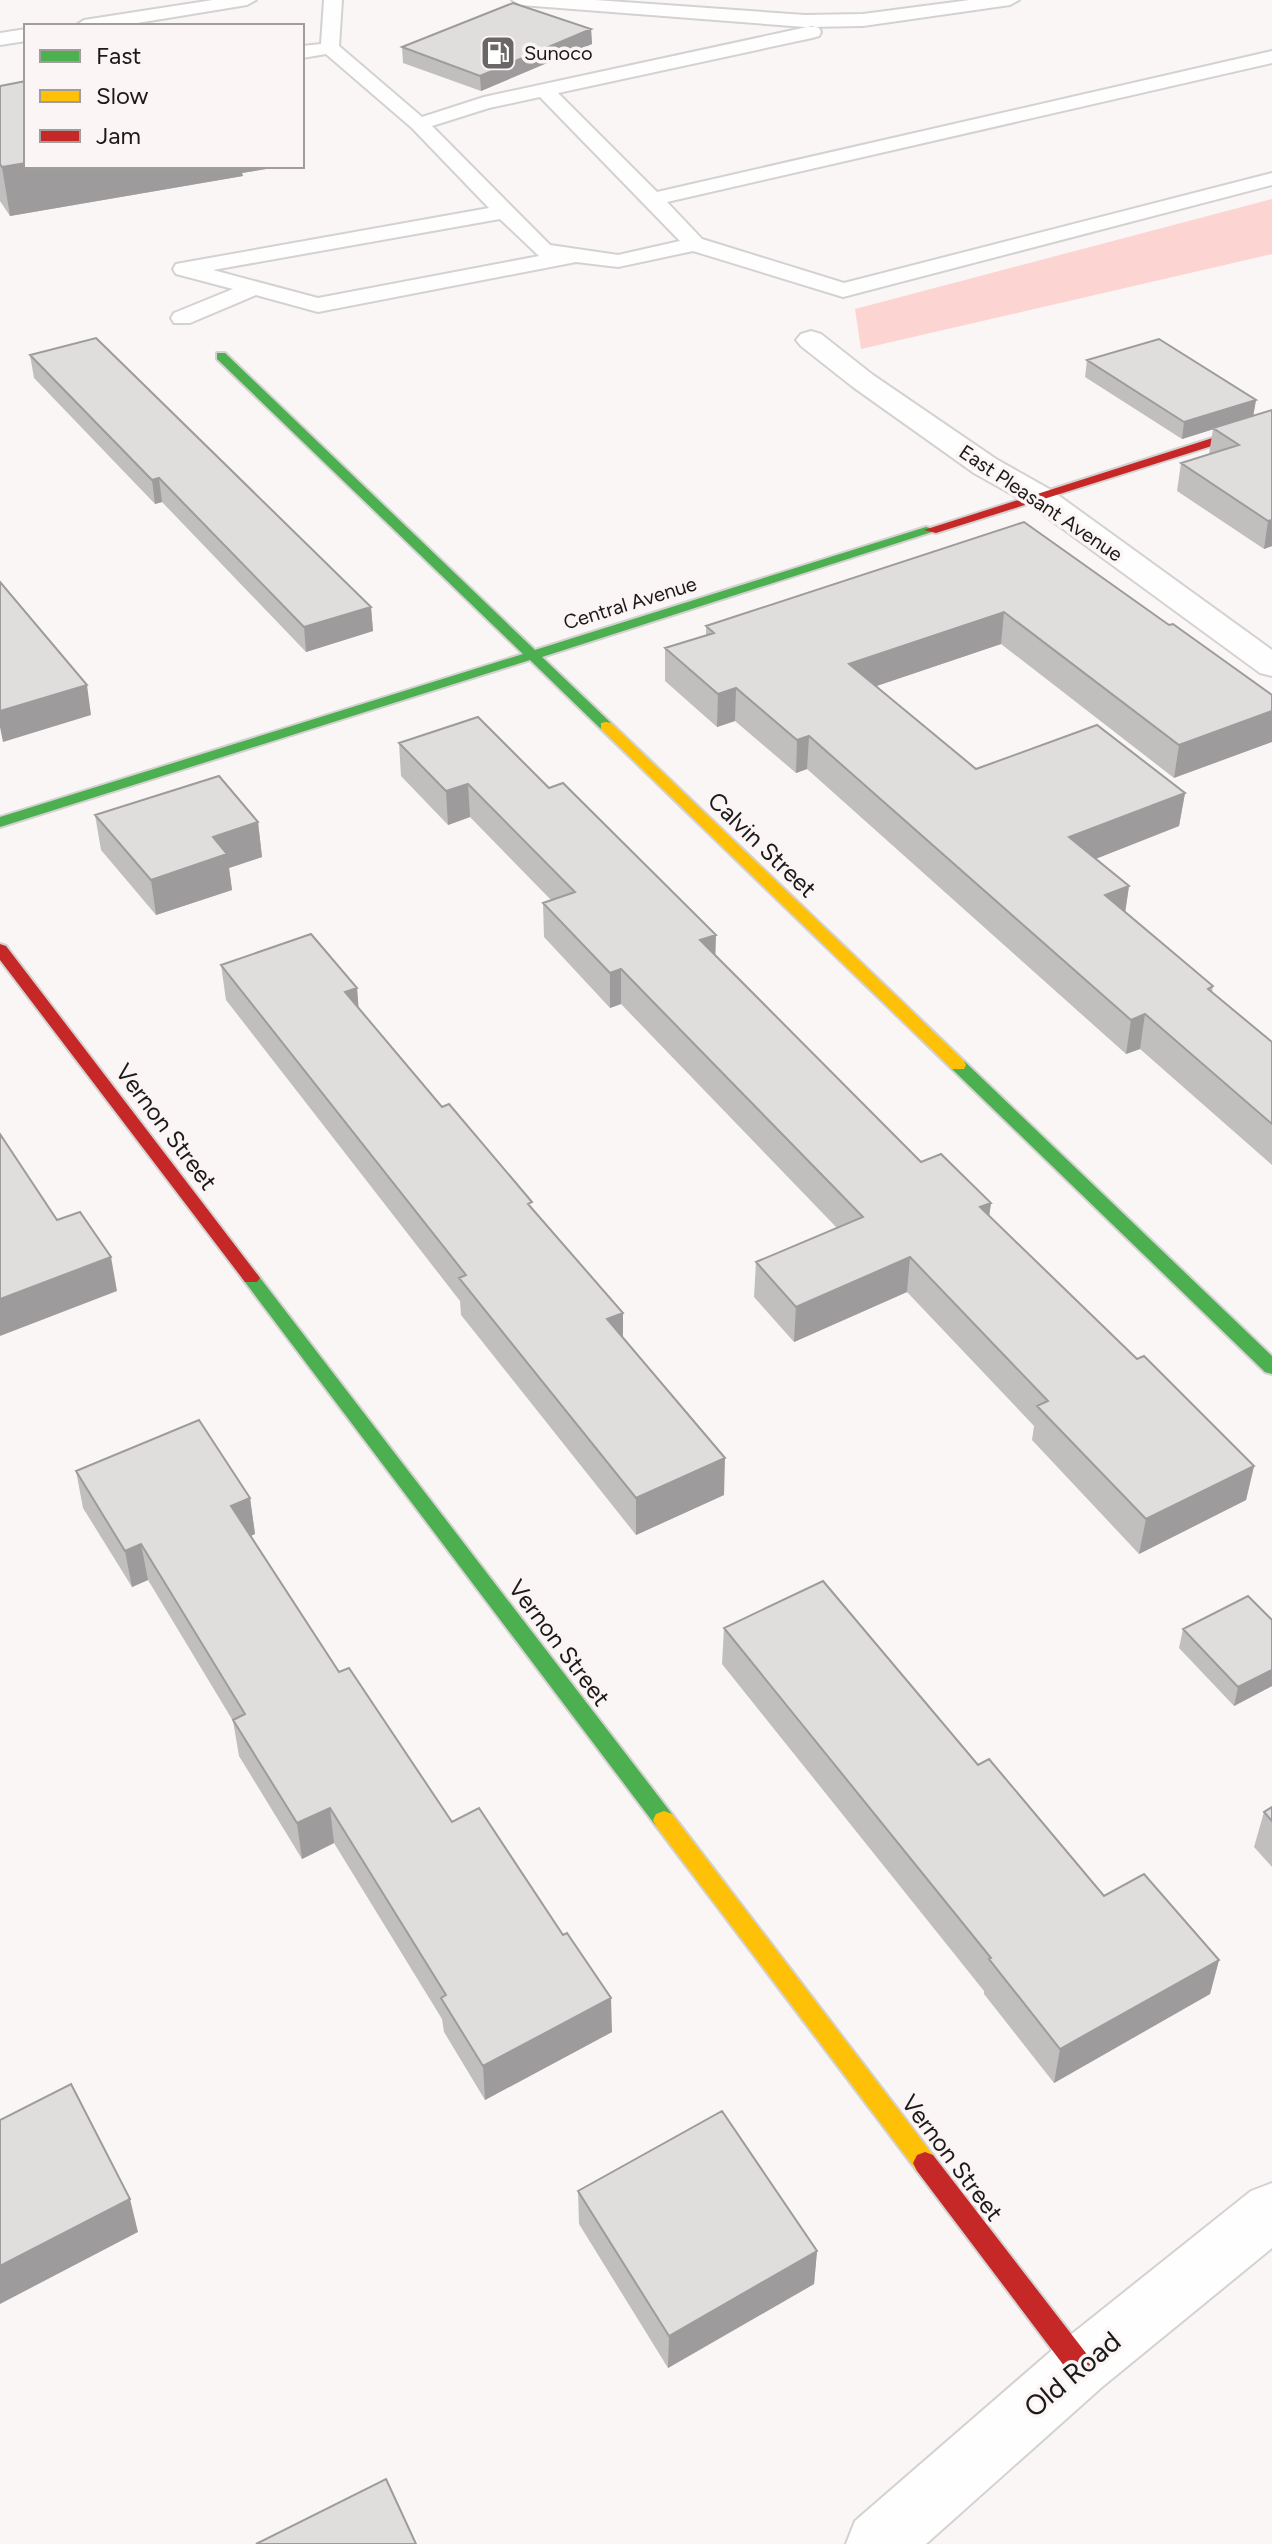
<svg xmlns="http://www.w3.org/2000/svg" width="1272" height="2544" font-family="Figtree,sans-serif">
<rect width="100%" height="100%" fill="#faf6f6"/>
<path fill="#fcd4d1" d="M1272,199V254L861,349L855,309Z"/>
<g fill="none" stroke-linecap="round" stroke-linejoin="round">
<defs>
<path id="lane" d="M213,0H256L247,5L119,26H75L84,20Z
M324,0H342L339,46L422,117L484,97L812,26L819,28L821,32L819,36L812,38L558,93L657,192L1272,51V63L667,202L702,239L844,283L1272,173V185L843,297L693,251L618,267L576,262L318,312L256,295L190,323H174L171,318L174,313L233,289L176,274L173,269L176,264L489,208L412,128L326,54L302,58V46L321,44ZM540,97L680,241L618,255L550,245L432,126L489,108ZM500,219L539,256L318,298L213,270Z
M512,0H595L805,15L863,14L970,0H1019L1010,5L863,26L805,27L521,5Z
M26,29V41L0,45V33Z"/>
<path id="street" d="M811,331L821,334L873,375L996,459L1051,490L1272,650V676L1260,673L1029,504L974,473L853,387L801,346L796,340L801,334Z
M1272,2183V2248L1102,2387L926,2544H846L855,2521L1058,2345L1251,2191Z"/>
<path id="fast" d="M217,353H225L535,650L926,527L938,530L542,657L611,723V729H601L530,660L0,827V817L523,654L217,359Z
M958,1060L964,1061L1272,1356V1374L1265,1372L952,1069L950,1065L952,1061Z
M251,1272L257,1274L672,1814L675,1820L672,1826L664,1829L656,1826L245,1282L242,1278L245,1274Z"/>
<path id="slow" d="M606,722L611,723L964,1061L966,1065L964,1069H952L601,729V723Z
M664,1811L672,1814L933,2155L937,2163L933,2171L925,2174L917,2171L656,1826L653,1820L656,1814Z"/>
<path id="jam" d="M1272,419V427L936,533L924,530Z
M0,944L6,946L257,1274L260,1278L257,1282H245L0,960Z
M925,2152L933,2155L1089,2357L1093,2366L1089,2375L1080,2378L1071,2375L917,2171L913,2163L917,2155Z"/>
</defs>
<use href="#lane" stroke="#d4d2d1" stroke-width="4"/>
<use href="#street" stroke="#d4d2d1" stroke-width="4"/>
<use href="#fast" stroke="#d4d2d1" stroke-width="4"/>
<use href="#slow" stroke="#d4d2d1" stroke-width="4"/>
<use href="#jam" stroke="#d4d2d1" stroke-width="4"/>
<use href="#lane" fill="#fefefe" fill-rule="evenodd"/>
<use href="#street" fill="#fefefe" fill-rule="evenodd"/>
<use href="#fast" fill="#4caf50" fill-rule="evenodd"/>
<use href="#slow" fill="#ffc107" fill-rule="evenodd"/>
<use href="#jam" fill="#c62828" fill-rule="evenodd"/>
</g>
<path fill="#c1bfbe" d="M591,29L592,44L481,91L403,63L402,47Z
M0,86L26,166H284L242,173L243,176L10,216L0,201Z
M30,355L371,607L373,631L306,652L162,502L155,504L34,378Z
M1087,360L1256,400L1253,416L1272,410V546L1264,549L1177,491L1181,463L1209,454L1213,429L1182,439L1085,377Z
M1024,522L1169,625L1272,695L1174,778L1001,644L876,686L976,769L1185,793L1179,826L1095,859L1129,886L1125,913L1213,986L1212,992L1272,1042V1165L1140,1049L1126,1054L807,769L796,773L735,721L717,727L665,681V648L706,636V626Z
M478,717L921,1162L991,1203L989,1216L1137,1359L1254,1466L1246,1500L1139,1554L1032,1440L1034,1426L907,1292L794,1342L754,1297L756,1262L837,1228L621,1004L610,1008L544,937L543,903L551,900L470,817L448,825L401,776L399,743Z
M95,815L258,822L262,857L229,868L232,890L156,915L101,850Z
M221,965L357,988L358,1008L442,1107L532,1208L623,1338L724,1495L636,1535L461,1315L460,1301L226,1000Z
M76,1471L250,1498L255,1534L251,1536L339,1672L612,2032L485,2100L444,2032L442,2019L334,1843L302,1859L239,1756L233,1721L148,1580L132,1587L83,1508Z
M1272,1620V1686L1234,1706L1179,1648L1183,1629Z
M724,1628L978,1765L1104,1896L1219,1960L1210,1994L1054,2083L984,1994V1991L722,1664Z
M1272,1807V1867L1254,1847L1264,1812Z
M578,2191L817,2251L814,2284L668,2368L579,2224Z"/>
<path fill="#9d9b9b" d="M591,29L592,44L481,91L480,76Z
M26,163V166H284L242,173L243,176L10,216L2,167Z
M1256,400L1253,417L1182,439L1184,422Z
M159,478L162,502L155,504L152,480Z
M1272,520V546L1264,549L1268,521Z
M371,607L373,631L306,652L304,627Z
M1004,612L1001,644L847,696L849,664Z
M87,685L91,715L3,742L0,727V711Z
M736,688L735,721L717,727L718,694Z
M1272,711V742L1174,778L1179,745Z
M809,736L807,769L796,773L797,740Z
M468,784L470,817L448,825L446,791Z
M1185,793L1179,826L1065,871L1069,837Z
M258,822L262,857L229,868L232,890L156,915L151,880L213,837Z
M1129,886L1124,920L1105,895Z
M716,935L715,969L700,940Z
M621,969V1004L610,1008V973Z
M357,988L360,1024L345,992Z
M1145,1014L1140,1049L1126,1054L1131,1020Z
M991,1203L986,1238L980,1207Z
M111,1257L117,1291L0,1336V1299Z
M910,1257L907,1292L794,1342L796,1307Z
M623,1313V1349L607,1319Z
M725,1458L724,1495L636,1535V1498Z
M1254,1466L1246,1500L1139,1554L1146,1519Z
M250,1498L255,1534L236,1542L231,1506Z
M141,1544L148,1580L132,1587L125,1551Z
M1272,1670V1686L1234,1706L1238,1687Z
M330,1808L334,1843L302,1859L297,1823Z
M1219,1960L1210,1994L1054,2083L1060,2049Z
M611,1998L612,2032L485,2100L483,2066Z
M130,2199L138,2232L0,2304V2266Z
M817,2251L814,2284L668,2368L669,2336Z"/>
<path fill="#e0dedd" stroke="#9d9b9b" stroke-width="2" d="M513,3L591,29L480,76L402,47Z
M26,81V163L2,167L0,164V86Z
M96,338L371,607L304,627L159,478L152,480L30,355Z
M1159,339L1256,400L1184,422L1087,360Z
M1272,410V520L1268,521L1181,463L1239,445L1213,428Z
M1024,522L1169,625L1173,624L1272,695V711L1179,745L1004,612L849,664L976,769L1097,725L1185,793L1069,837L1129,886L1105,895L1213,986L1208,989L1272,1042V1124L1145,1014L1131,1020L809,736L797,740L736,688L718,694L665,648L714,633L706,626Z
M0,582L87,685L0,711Z
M478,717L549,788L563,783L716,935L700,940L921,1162L941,1154L991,1203L980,1207L1137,1359L1144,1356L1254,1466L1146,1519L1037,1406L1048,1401L910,1257L796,1307L756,1262L863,1217L621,969L610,973L543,903L575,892L468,784L446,791L399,743Z
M219,776L258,822L213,837L227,854L151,880L95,815Z
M311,934L357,988L345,992L442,1107L449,1104L532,1202L528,1204L623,1313L607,1319L725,1458L636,1498L459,1278L466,1275L221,965Z
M0,1134L57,1220L80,1212L111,1257L0,1299Z
M199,1420L250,1498L231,1506L339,1672L349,1668L452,1822L479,1808L563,1935L567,1933L611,1998L483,2066L441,1998L446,1995L330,1808L297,1823L233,1720L245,1714L141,1544L125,1551L76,1471Z
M823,1581L978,1765L989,1759L1104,1896L1144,1874L1219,1960L1060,2049L989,1959L991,1958L724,1628Z
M1248,1596L1272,1620V1670L1238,1687L1183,1629Z
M1272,1807V1821L1264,1812Z
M71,2084L130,2199L0,2266V2120Z
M722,2111L817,2251L669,2336L578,2191Z
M386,2479L416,2544H256Z"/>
<defs>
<symbol id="fuel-square" viewBox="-11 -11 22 22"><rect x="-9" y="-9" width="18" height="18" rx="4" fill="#6a6766" stroke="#fbf5f5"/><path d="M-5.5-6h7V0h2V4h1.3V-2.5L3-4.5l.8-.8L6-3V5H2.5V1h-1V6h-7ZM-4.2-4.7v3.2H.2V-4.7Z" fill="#fff"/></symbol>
</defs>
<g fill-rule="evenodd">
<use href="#fuel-square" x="478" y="33" width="40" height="40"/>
</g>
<g text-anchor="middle" stroke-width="7" stroke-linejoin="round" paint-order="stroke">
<g font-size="20" fill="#1c1a19" stroke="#fbf5f5" text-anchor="start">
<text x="524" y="60">Sunoco</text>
</g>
<g font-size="20" fill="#1c1a19" stroke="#fbf5f5">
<text transform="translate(1041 503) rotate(34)" y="7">East Pleasant Avenue</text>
<text transform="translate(630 603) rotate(-17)" y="7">Central Avenue</text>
</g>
<g font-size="24" fill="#1c1a19" stroke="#fbf5f5">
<text transform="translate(762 845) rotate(44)" y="8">Calvin Street</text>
<text transform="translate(166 1127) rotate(53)" y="8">Vernon Street</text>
<text transform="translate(559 1643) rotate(53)" y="8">Vernon Street</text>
<text transform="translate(952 2158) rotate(53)" y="8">Vernon Street</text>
</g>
<g font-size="28" fill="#1c1a19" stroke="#fbf5f5">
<text transform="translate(1072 2374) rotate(-40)" y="10">Old Road</text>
</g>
</g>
<rect x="24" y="24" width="280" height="144" fill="#fbf5f5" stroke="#a29d9d" stroke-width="2"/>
<rect x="40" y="50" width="40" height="12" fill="#4caf50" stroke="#a29d9d" stroke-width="2"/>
<text x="96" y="64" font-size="24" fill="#1c1a19">Fast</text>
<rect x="40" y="90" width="40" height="12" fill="#ffc107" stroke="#a29d9d" stroke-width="2"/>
<text x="96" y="104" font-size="24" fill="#1c1a19">Slow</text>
<rect x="40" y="130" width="40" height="12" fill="#c62828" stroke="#a29d9d" stroke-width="2"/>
<text x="96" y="144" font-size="24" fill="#1c1a19">Jam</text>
</svg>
